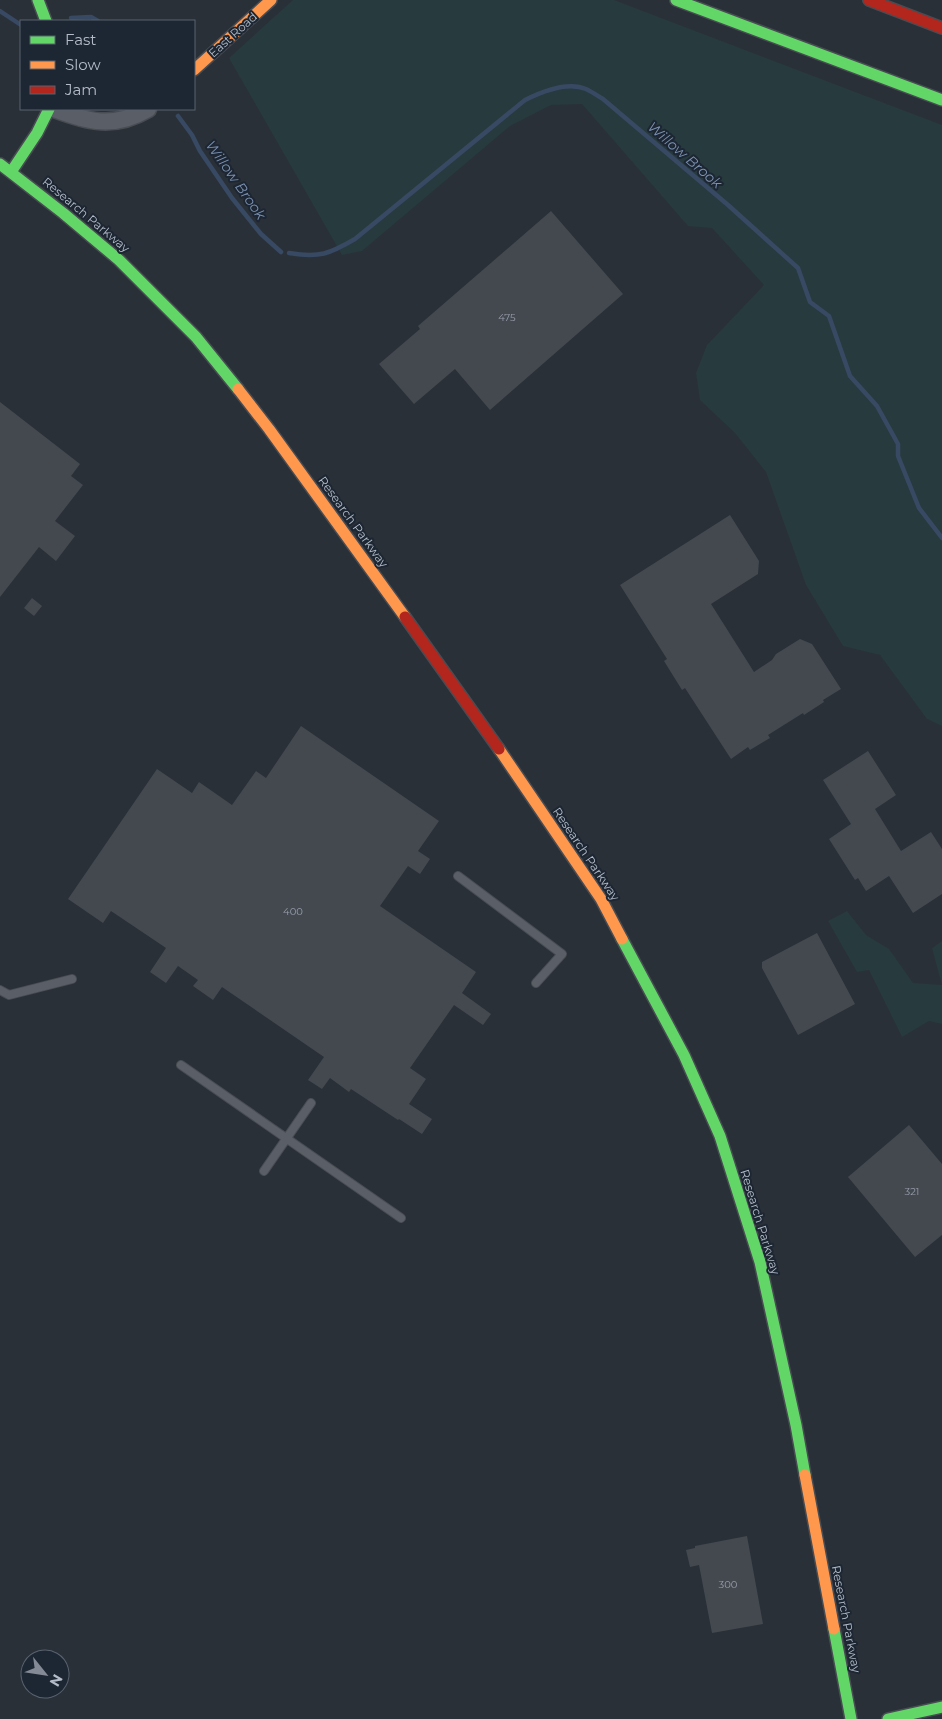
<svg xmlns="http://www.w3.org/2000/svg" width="942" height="1719" font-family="Montserrat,sans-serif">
<rect width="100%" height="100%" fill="#2a3038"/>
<path fill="#273a3e" d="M293,0H614L942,125V726L927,719L880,655L843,646L806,585L766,472L735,433L700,400L696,373L707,345L764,285L712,228L688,226L582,104L551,105L510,126L362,251L342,255L229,58Z
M847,911L866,935L889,949L913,983L942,985L932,948L942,941V1024L929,1021L902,1037L869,970L857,972L828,921Z"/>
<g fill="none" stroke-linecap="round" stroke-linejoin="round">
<path stroke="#384963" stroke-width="4.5" d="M0,11L21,25
M71,18L91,17L98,21
M178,116L192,135L200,151L232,198L261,234L281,252
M289,253C320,258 329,254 355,239L525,100C541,92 567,81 586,89C592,92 598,96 603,99L728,205L798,268L810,302L829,316L850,376L877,406L898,444V456L919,508L942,538"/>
</g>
<path fill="#444950" d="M551,211L623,294L490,410L455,369L414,404L379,364L420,329L418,326Z
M0,402L80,464L71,476L83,485L55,521L75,536L56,561L39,547L0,597Z
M730,515L759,561L758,574L711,604L754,672L772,660L776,654L800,639L812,644L841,689L823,700L824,702L804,715L803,713L768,735L770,738L750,750L748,747L731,759L685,688L682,690L664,661L667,659L620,585Z
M32,598L42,606L34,616L24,608Z
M301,726L439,821L418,851L430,859L420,874L408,866L380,906L476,972L462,993L491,1014L483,1025L454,1005L410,1068L426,1079L409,1104L432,1119L422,1134L399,1119L398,1120L351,1089L349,1092L330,1078L322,1089L308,1080L324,1057L222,987L213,1000L193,986L198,980L178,966L166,983L150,972L166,948L111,911L103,923L68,899L157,769L192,793L199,782L232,805L256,771L266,778Z
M868,751L896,795L875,809L901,851L931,832L942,849V894L913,913L889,876L866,891L858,878L855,880L829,839L851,824L823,780Z
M817,933L855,1004L798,1035L762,968V962Z
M909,1125L942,1164V1235L915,1257L848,1177Z
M747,1536L763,1624L712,1633L699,1565L690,1567L686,1550L695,1548V1546Z"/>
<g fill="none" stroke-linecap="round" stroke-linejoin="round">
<defs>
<path id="lane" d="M458,876L562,954L536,983
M0,990L9,995L72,979
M181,1065L401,1218
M264,1171L311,1103"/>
<path id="street" d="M54,109C88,122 114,129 148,109"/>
<path id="fast" d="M38,0L46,21
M676,0L942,100
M0,164L63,213L119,260L196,337L238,389
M11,172L37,133L49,109
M622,939L684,1055L720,1136L760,1262L796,1425L805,1475
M834,1629L851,1719
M888,1719L942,1707"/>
<path id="slow" d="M194,70L271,0
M238,389L269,429L405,617
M499,749L601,899L622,939
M805,1475L834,1629"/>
<path id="jam" d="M869,0L942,28
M405,617L499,749"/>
</defs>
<use href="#lane" stroke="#484c53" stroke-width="10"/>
<use href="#street" stroke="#484c53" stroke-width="19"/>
<use href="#fast" stroke="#484c53" stroke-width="14"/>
<use href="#slow" stroke="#484c53" stroke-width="14"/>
<use href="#jam" stroke="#484c53" stroke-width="14"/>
<use href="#lane" stroke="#5a5e66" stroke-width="8"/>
<use href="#street" stroke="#5a5e66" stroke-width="16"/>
<use href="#fast" stroke="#63d668" stroke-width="11"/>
<use href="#slow" stroke="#ff974d" stroke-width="11"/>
<use href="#jam" stroke="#b3261e" stroke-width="11"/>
</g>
<g text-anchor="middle" stroke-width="4" stroke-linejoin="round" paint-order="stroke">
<g font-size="10" fill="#989fab">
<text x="507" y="321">475</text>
<text x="293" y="915">400</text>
<text x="912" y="1195">321</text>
<text x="728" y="1588">300</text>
</g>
<g font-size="12" fill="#b4bcc9" stroke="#1d2633">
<text transform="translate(233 35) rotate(-42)" y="4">East Road</text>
<text transform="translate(86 215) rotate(40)" y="4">Research Parkway</text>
<text transform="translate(353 522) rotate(54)" y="4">Research Parkway</text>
<text transform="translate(586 854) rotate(56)" y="4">Research Parkway</text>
<text transform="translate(760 1222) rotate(73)" y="4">Research Parkway</text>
<text transform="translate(846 1619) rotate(79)" y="4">Research Parkway</text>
</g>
<g font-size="14" font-style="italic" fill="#7c92b1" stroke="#1d2633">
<text transform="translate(685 155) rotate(41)" y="5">Willow Brook</text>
<text transform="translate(236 180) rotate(55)" y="5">Willow Brook</text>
</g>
</g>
<rect x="20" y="20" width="175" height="90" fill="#1d2633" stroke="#59626f"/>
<rect x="30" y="36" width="25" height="8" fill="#63d668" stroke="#59626f"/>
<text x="65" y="45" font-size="15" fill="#b4bcc9">Fast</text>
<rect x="30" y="61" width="25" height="8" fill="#ff974d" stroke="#59626f"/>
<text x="65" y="70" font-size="15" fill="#b4bcc9">Slow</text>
<rect x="30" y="86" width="25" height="8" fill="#b3261e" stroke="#59626f"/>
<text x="65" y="95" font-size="15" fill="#b4bcc9">Jam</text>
<g transform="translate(45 1674) rotate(120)"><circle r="24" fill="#1d2633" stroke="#59626f"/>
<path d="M0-4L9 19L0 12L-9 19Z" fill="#848b96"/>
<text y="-8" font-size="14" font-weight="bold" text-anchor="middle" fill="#b4bcc9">N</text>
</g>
</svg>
